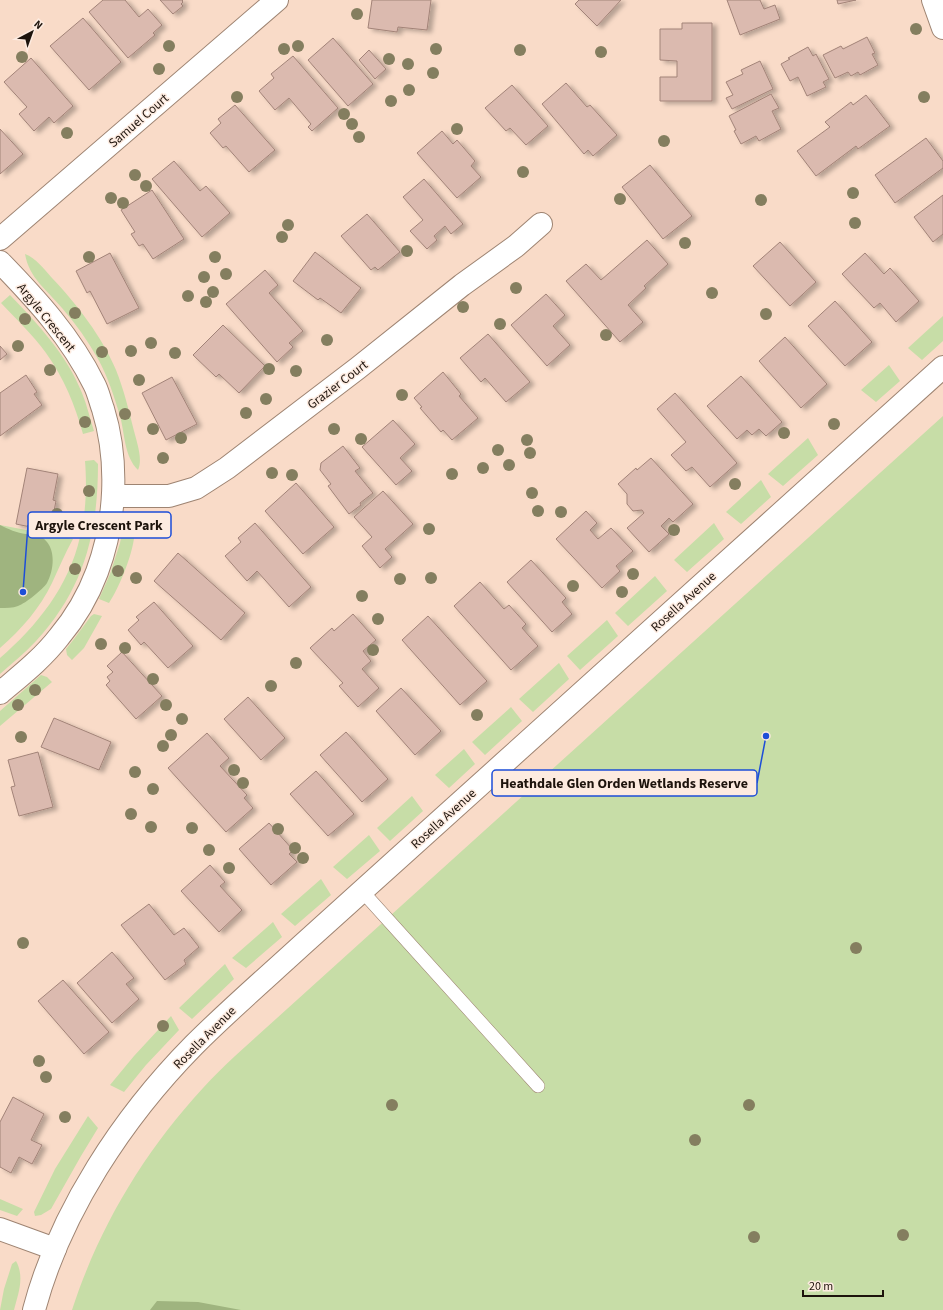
<svg xmlns="http://www.w3.org/2000/svg" width="943" height="1310" font-family="'Source Sans 3',sans-serif">
<defs>
<filter id="shadow"><feDropShadow dx="4.5" dy="2.5" stdDeviation="2" flood-color="#0004"/></filter>
</defs>
<rect width="100%" height="100%" fill="#f9dbc8"/>
<path fill="#c7dda7" d="M25,254C36,258 44,269 52,278C76,303 103,338 116,370C124,390 129,411 134,431C137,443 143,459 138,470C124,456 125,434 120,416C114,396 108,377 98,359C88,341 76,324 62,308C47,290 29,278 25,254Z
M10,295C38,324 67,355 82,393C87,405 90,419 94,431L83,434C75,405 64,378 46,353C33,335 16,319 1,303Z
M943,316V341L922,360L908,348Z
M889,365L900,381L876,402L861,390Z
M943,416V1310H72C99,1227 144,1152 203,1088C213,1077 224,1066 235,1056Z
M808,438L818,455L783,486L768,474Z
M94,460L98,464C98,533 84,589 36,641C25,653 12,663 0,674V658C37,626 69,586 80,537C86,514 87,485 85,461Z
M761,480L771,497L741,524L726,512Z
M133,519C141,537 120,587 109,603L99,599L110,574L120,543L122,533L128,524Z
M714,523L724,539L687,572L674,560Z
M0,525L73,539C65,553 59,568 52,583C40,608 21,630 0,648Z
M655,576L667,591L628,626L615,613Z
M94,614L102,616L84,648L72,660L67,655L66,649L74,639L91,616Z
M607,620L618,636L580,670L567,656Z
M559,663L569,679L533,712L519,699Z
M41,675L47,677L52,682L0,726V711Z
M511,707L522,721L485,755L472,742Z
M464,749L475,764L449,788L435,775Z
M412,796L423,811L390,841L377,828Z
M369,835L380,851L347,879L333,867Z
M321,879L331,895L295,926L281,914Z
M273,922L282,937L246,968L232,958Z
M225,964L234,979L192,1019L179,1008Z
M171,1016L179,1030L146,1065L124,1092L110,1085L134,1056Z
M88,1116L98,1128L81,1156L51,1209L41,1215L35,1216L34,1212L55,1169Z
M0,1199L23,1209L17,1216L0,1210Z
M16,1261C25,1277 18,1294 14,1310H0L4,1289L12,1264Z"/>
<path fill="#9fb47f" d="M0,525C8,529 17,533 26,534C37,535 38,532 47,542C56,553 53,572 47,583C42,590 26,603 18,606C13,608 6,608 0,608Z
M157,1301L198,1302L241,1310H150Z"/>
<path fill="#dbbaaf" stroke="#a28378" filter="url(#shadow)" d="M103,0H125L139,17L148,9L162,25L153,33L155,35L128,58L89,12Z
M160,0H183L182,1L183,2L181,4L183,6L173,14Z
M372,0H431L427,30L398,27L397,32L368,28Z
M579,0H621L597,26L575,4Z
M727,0H760L764,9L775,5L780,19L740,35Z
M837,0H856L838,4Z
M83,18L121,62L89,90L50,46Z
M682,23H712V101H660V77H677V61L660,60V29H682Z
M867,37L875,53L872,54L878,65L860,75L858,72L851,76L848,72L835,78L823,55L841,46L843,49Z
M333,38L373,84L348,106L308,60Z
M808,47L813,56L816,54L829,79L823,82L826,87L807,96L798,77L790,81L781,64L790,59L788,58Z
M369,50L386,69L375,79L359,60Z
M293,56L338,108L312,131L308,127L311,124L289,98L275,110L259,91L274,78L271,74Z
M31,58L73,106L54,123L49,117L34,131L19,114L27,107L4,82Z
M760,61L773,89L732,109L726,98L733,95L726,82L743,74L741,70Z
M566,83L587,107L590,105L617,135L593,156L588,150L584,154L542,104Z
M512,85L548,126L526,145L510,128L506,131L485,108Z
M771,94L779,108L772,111L781,129L759,141L756,136L741,144L734,131L736,130L729,116Z
M866,95L890,126L858,149L856,146L816,176L797,151L830,127L825,122L851,102L853,105Z
M235,105L275,150L249,172L226,146L223,148L210,133L221,123L218,119Z
M0,129L23,154L0,174Z
M442,131L453,144L457,140L475,161L471,166L481,177L457,198L417,153Z
M926,138L943,161V168L895,203L875,175Z
M174,161L200,191L206,186L230,213L202,237L152,179Z
M650,165L692,216L663,239L622,187Z
M424,179L463,224L451,234L445,226L434,236L437,240L427,249L410,231L423,220L403,197Z
M152,190L184,239L153,259L143,244L139,246L131,234L135,232L121,210Z
M943,195V234L933,242L914,217Z
M367,214L400,252L378,270L375,267L371,270L341,236Z
M647,240L668,264L644,286L646,288L628,305L643,322L620,342L566,281L586,264L601,280Z
M780,242L816,282L790,306L753,266Z
M315,252L361,288L341,313L320,298L318,300L293,281Z
M110,253L139,308L107,324L90,291L87,293L76,271Z
M865,253L884,274L890,268L919,301L896,322L880,303L874,308L842,274Z
M265,270L278,285L269,293L303,331L289,343L293,347L277,362L226,304Z
M546,294L565,315L553,326L570,345L547,366L511,325Z
M835,301L872,342L845,366L808,326Z
M223,325L265,366L239,393L219,374L216,377L193,355Z
M488,334L530,382L506,402L485,378L481,382L460,358Z
M785,337L827,384L801,408L759,361Z
M0,346L7,354L0,360Z
M443,372L461,394L459,396L478,418L452,440L443,430L441,432L420,408L422,407L414,398Z
M26,375L37,392L34,394L42,405L0,436V393Z
M741,376L782,422L766,436L759,429L752,435L747,430L737,439L707,406Z
M172,377L197,424L166,440L142,393Z
M675,393L737,463L710,487L692,467L686,471L671,455L686,442L657,409Z
M393,420L415,444L400,458L412,471L396,485L362,447Z
M343,446L360,468L355,471L373,493L360,503L361,505L349,514L328,486L331,484L320,470L321,463Z
M651,458L693,504L673,522L669,518L661,526L669,534L649,552L627,528L644,513L642,510L633,511L627,504V494L618,484L636,468L637,470Z
M27,468L58,474L53,500L56,501L50,531L16,524Z
M296,483L334,527L303,554L265,511Z
M383,491L413,524L385,549L392,557L380,568L362,546L372,537L354,517Z
M586,511L597,523L590,530L598,539L611,528L633,551L616,566L620,571L602,588L556,539Z
M255,523L311,587L289,607L257,571L247,581L225,556L241,542L238,538Z
M178,553L245,613L221,640L154,581Z
M531,560L566,598L562,602L572,614L552,632L507,582Z
M480,582L504,609L509,605L526,624L522,628L538,646L511,670L454,606Z
M154,602L193,646L168,668L144,642L141,645L128,630L139,620L136,617Z
M353,614L376,640L363,651L371,661L362,669L379,688L358,707L339,686L343,683L310,648L332,628L334,631Z
M428,616L487,681L460,705L402,640Z
M122,652L162,696L136,719L106,685L110,681L107,677L113,672L107,666Z
M401,688L441,731L415,755L376,711Z
M248,697L285,738L261,760L224,719Z
M54,718L111,742L99,770L41,747Z
M346,732L388,779L362,802L320,755Z
M207,733L229,758L220,766L247,795L244,798L253,808L226,832L168,768Z
M38,752L53,807L19,816L11,787L15,786L8,760Z
M316,771L354,814L328,836L290,794Z
M269,823L293,850L289,854L297,862L271,885L239,849Z
M210,865L225,882L220,886L242,910L219,932L181,891Z
M149,904L174,935L184,928L199,947L184,960L186,964L165,980L121,925Z
M112,952L134,978L126,984L139,999L112,1023L77,983Z
M63,980L109,1032L84,1054L38,1001Z
M13,1097L44,1114L31,1140L42,1145L32,1164L19,1157L11,1173L0,1167V1122Z"/>
<g fill="none" stroke-linecap="round" stroke-linejoin="round">
<defs>
<path id="service" d="M362,891L538,1086"/>
<path id="minor" d="M0,239L277,0
M0,262C36,299 71,337 94,384C98,391 100,401 103,409C119,461 116,521 97,572C88,596 75,618 59,637C42,659 20,676 0,693
M113,496H169L196,488L227,468L358,368L462,285L516,246L541,224
M0,1229L55,1249"/>
<path id="tertiary" d="M933,0L943,28
M34,1310C60,1212 123,1117 194,1045C228,1011 265,979 301,946C369,885 436,824 504,763C650,631 797,499 943,367"/>
</defs>
<use href="#service" stroke="#9e8472" stroke-width="14"/>
<use href="#minor" stroke="#9e8472" stroke-width="24"/>
<use href="#tertiary" stroke="#9e8472" stroke-width="24"/>
<use href="#service" stroke="#fff" stroke-width="13"/>
<use href="#minor" stroke="#fff" stroke-width="22"/>
<use href="#tertiary" stroke="#fff" stroke-width="22"/>
</g>
<g fill="#847e5f">
<circle cx="357" cy="14" r="6"/>
<circle cx="916" cy="29" r="6"/>
<circle cx="169" cy="46" r="6"/>
<circle cx="298" cy="46" r="6"/>
<circle cx="284" cy="49" r="6"/>
<circle cx="436" cy="49" r="6"/>
<circle cx="520" cy="50" r="6"/>
<circle cx="601" cy="52" r="6"/>
<circle cx="22" cy="57" r="6"/>
<circle cx="389" cy="59" r="6"/>
<circle cx="408" cy="64" r="6"/>
<circle cx="159" cy="69" r="6"/>
<circle cx="433" cy="73" r="6"/>
<circle cx="409" cy="90" r="6"/>
<circle cx="237" cy="97" r="6"/>
<circle cx="924" cy="97" r="6"/>
<circle cx="391" cy="101" r="6"/>
<circle cx="344" cy="114" r="6"/>
<circle cx="352" cy="124" r="6"/>
<circle cx="457" cy="129" r="6"/>
<circle cx="67" cy="133" r="6"/>
<circle cx="359" cy="137" r="6"/>
<circle cx="664" cy="141" r="6"/>
<circle cx="523" cy="172" r="6"/>
<circle cx="135" cy="175" r="6"/>
<circle cx="146" cy="186" r="6"/>
<circle cx="853" cy="193" r="6"/>
<circle cx="111" cy="198" r="6"/>
<circle cx="620" cy="199" r="6"/>
<circle cx="761" cy="200" r="6"/>
<circle cx="123" cy="203" r="6"/>
<circle cx="855" cy="223" r="6"/>
<circle cx="288" cy="225" r="6"/>
<circle cx="282" cy="237" r="6"/>
<circle cx="685" cy="243" r="6"/>
<circle cx="407" cy="251" r="6"/>
<circle cx="89" cy="257" r="6"/>
<circle cx="215" cy="257" r="6"/>
<circle cx="226" cy="274" r="6"/>
<circle cx="204" cy="277" r="6"/>
<circle cx="516" cy="288" r="6"/>
<circle cx="213" cy="292" r="6"/>
<circle cx="712" cy="293" r="6"/>
<circle cx="188" cy="296" r="6"/>
<circle cx="206" cy="302" r="6"/>
<circle cx="463" cy="307" r="6"/>
<circle cx="75" cy="313" r="6"/>
<circle cx="766" cy="314" r="6"/>
<circle cx="25" cy="319" r="6"/>
<circle cx="500" cy="324" r="6"/>
<circle cx="606" cy="335" r="6"/>
<circle cx="327" cy="340" r="6"/>
<circle cx="151" cy="343" r="6"/>
<circle cx="18" cy="346" r="6"/>
<circle cx="131" cy="351" r="6"/>
<circle cx="102" cy="352" r="6"/>
<circle cx="175" cy="353" r="6"/>
<circle cx="269" cy="369" r="6"/>
<circle cx="50" cy="370" r="6"/>
<circle cx="296" cy="371" r="6"/>
<circle cx="139" cy="380" r="6"/>
<circle cx="402" cy="395" r="6"/>
<circle cx="266" cy="399" r="6"/>
<circle cx="246" cy="413" r="6"/>
<circle cx="125" cy="414" r="6"/>
<circle cx="85" cy="422" r="6"/>
<circle cx="834" cy="424" r="6"/>
<circle cx="153" cy="429" r="6"/>
<circle cx="334" cy="429" r="6"/>
<circle cx="784" cy="433" r="6"/>
<circle cx="181" cy="438" r="6"/>
<circle cx="361" cy="439" r="6"/>
<circle cx="527" cy="440" r="6"/>
<circle cx="498" cy="450" r="6"/>
<circle cx="530" cy="453" r="6"/>
<circle cx="163" cy="458" r="6"/>
<circle cx="509" cy="465" r="6"/>
<circle cx="483" cy="468" r="6"/>
<circle cx="272" cy="473" r="6"/>
<circle cx="452" cy="474" r="6"/>
<circle cx="292" cy="475" r="6"/>
<circle cx="735" cy="484" r="6"/>
<circle cx="89" cy="491" r="6"/>
<circle cx="532" cy="493" r="6"/>
<circle cx="538" cy="511" r="6"/>
<circle cx="561" cy="512" r="6"/>
<circle cx="57" cy="514" r="6"/>
<circle cx="429" cy="529" r="6"/>
<circle cx="674" cy="530" r="6"/>
<circle cx="75" cy="569" r="6"/>
<circle cx="118" cy="571" r="6"/>
<circle cx="633" cy="574" r="6"/>
<circle cx="136" cy="578" r="6"/>
<circle cx="431" cy="578" r="6"/>
<circle cx="400" cy="579" r="6"/>
<circle cx="573" cy="586" r="6"/>
<circle cx="622" cy="592" r="6"/>
<circle cx="362" cy="596" r="6"/>
<circle cx="378" cy="619" r="6"/>
<circle cx="101" cy="644" r="6"/>
<circle cx="125" cy="648" r="6"/>
<circle cx="373" cy="650" r="6"/>
<circle cx="296" cy="663" r="6"/>
<circle cx="153" cy="679" r="6"/>
<circle cx="271" cy="686" r="6"/>
<circle cx="35" cy="690" r="6"/>
<circle cx="18" cy="705" r="6"/>
<circle cx="166" cy="705" r="6"/>
<circle cx="477" cy="715" r="6"/>
<circle cx="182" cy="719" r="6"/>
<circle cx="171" cy="735" r="6"/>
<circle cx="21" cy="737" r="6"/>
<circle cx="163" cy="746" r="6"/>
<circle cx="234" cy="770" r="6"/>
<circle cx="135" cy="772" r="6"/>
<circle cx="243" cy="783" r="6"/>
<circle cx="153" cy="789" r="6"/>
<circle cx="131" cy="814" r="6"/>
<circle cx="151" cy="827" r="6"/>
<circle cx="192" cy="828" r="6"/>
<circle cx="278" cy="829" r="6"/>
<circle cx="295" cy="848" r="6"/>
<circle cx="209" cy="850" r="6"/>
<circle cx="303" cy="858" r="6"/>
<circle cx="229" cy="868" r="6"/>
<circle cx="23" cy="943" r="6"/>
<circle cx="856" cy="948" r="6"/>
<circle cx="163" cy="1026" r="6"/>
<circle cx="39" cy="1061" r="6"/>
<circle cx="46" cy="1077" r="6"/>
<circle cx="392" cy="1105" r="6"/>
<circle cx="749" cy="1105" r="6"/>
<circle cx="65" cy="1117" r="6"/>
<circle cx="695" cy="1140" r="6"/>
<circle cx="903" cy="1235" r="6"/>
<circle cx="754" cy="1237" r="6"/>
</g>
<g text-anchor="middle" stroke-width="3" stroke-linejoin="round" paint-order="stroke">
<g font-size="13" fill="#1d130c" stroke="#fdebe0">
<text transform="translate(138 120) rotate(-41)" y="5">Samuel Court</text>
<text transform="translate(47 317) rotate(51)" y="5">Argyle Crescent</text>
<text transform="translate(337 384) rotate(-37)" y="5">Grazier Court</text>
<text transform="translate(683 601) rotate(-42)" y="5">Rosella Avenue</text>
<text transform="translate(443 818) rotate(-42)" y="5">Rosella Avenue</text>
<text transform="translate(204 1037) rotate(-45)" y="5">Rosella Avenue</text>
</g>
</g>
<path fill="none" stroke="#1d4ed8" stroke-width="1.5" d="M23 592L28 525M766 736L757 783"/>
<g fill="#1d4ed8" stroke="#fdebe0" stroke-width="1.5">
<circle cx="23" cy="592" r="4"/>
<circle cx="766" cy="736" r="4"/>
</g>
<g fill="#fdebe0" stroke="#1d4ed8" stroke-width="1.5">
<rect x="28" y="512" width="143" height="26" rx="4"/>
<rect x="492" y="770" width="265" height="26" rx="4"/>
</g>
<g font-size="14" text-anchor="middle" font-weight="bold" fill="#1d130c">
<text x="99" y="530">Argyle Crescent Park</text>
<text x="624" y="788">Heathdale Glen Orden Wetlands Reserve</text>
</g>
<g transform="translate(32 32) rotate(41)" stroke="#fdebe0" stroke-width="3" paint-order="stroke">
<path d="M0-3L7 15L0 10L-7 15Z" fill="#1d130c"/>
<text y="-6" font-size="11" font-weight="bold" text-anchor="middle" fill="#1d130c">N</text>
</g>
<path d="M803 1290v6h80v-6" fill="none" stroke="#1d130c" stroke-width="2"/>
<text x="809" y="1290" font-size="12" fill="#1d130c" stroke="#fdebe0" stroke-width="3" paint-order="stroke">20 m</text>
</svg>
